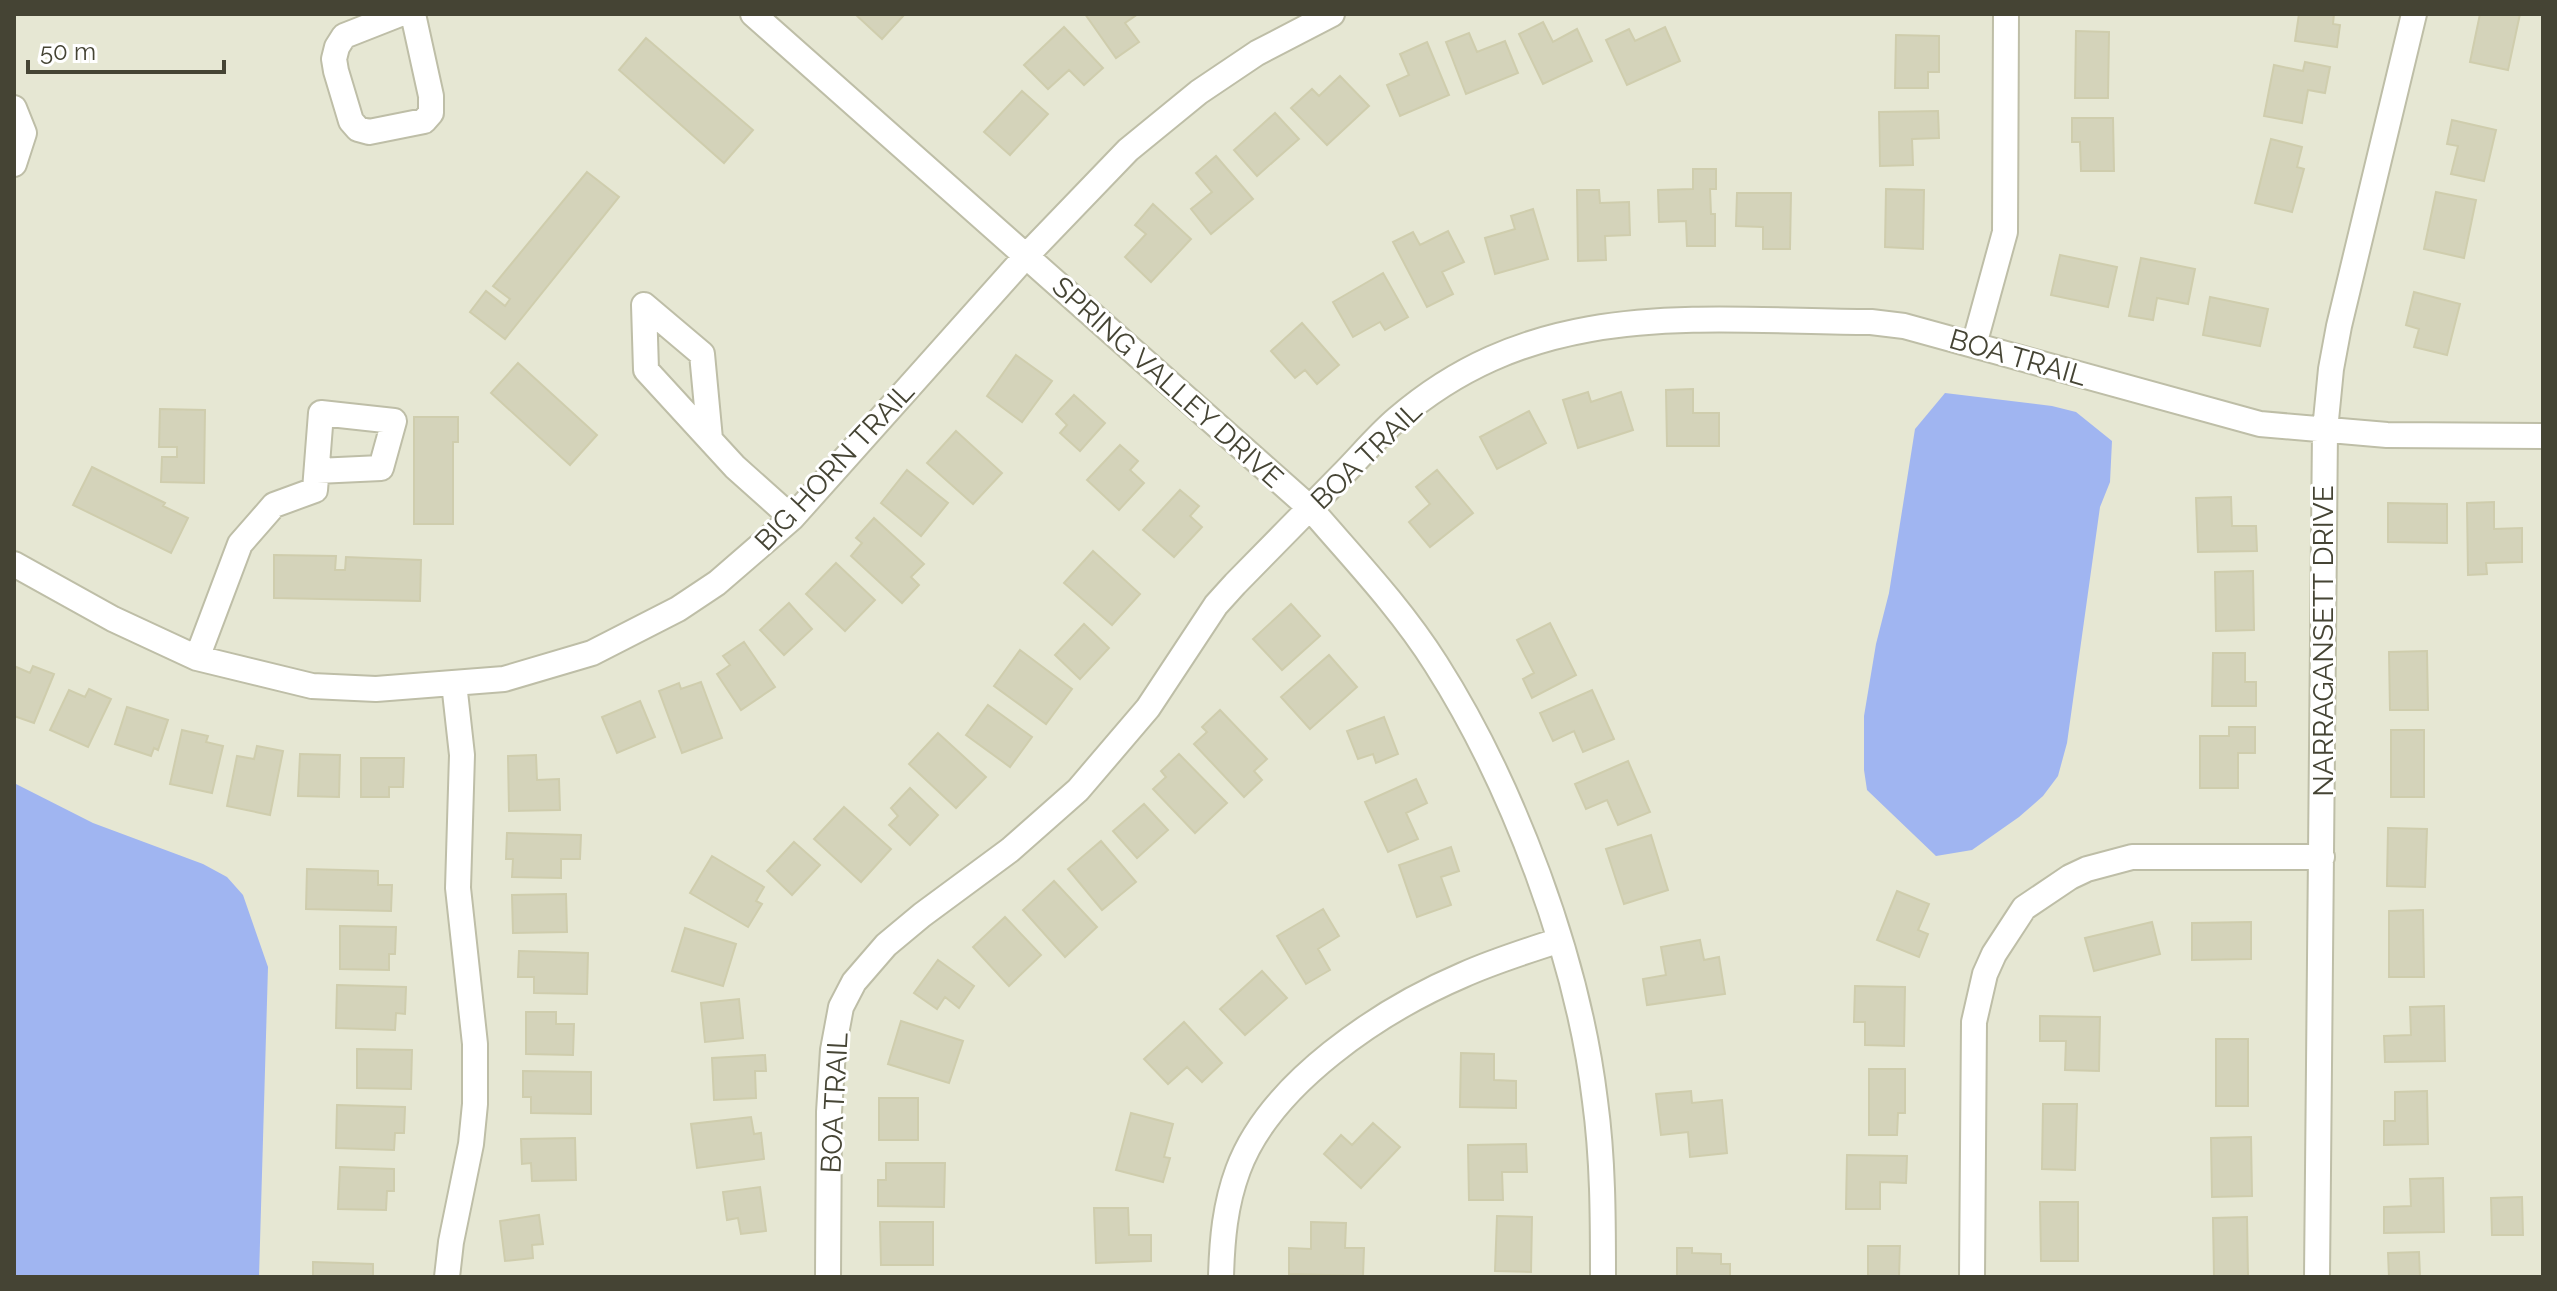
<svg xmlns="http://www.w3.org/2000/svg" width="2557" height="1291" font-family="Raleway,sans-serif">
<rect width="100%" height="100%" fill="#f2f3e5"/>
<path fill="#e6e7d3" d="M14,14H2543V1277H14Z"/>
<path fill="#a0b5f1" d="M1945,393L2052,406L2076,412L2112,441L2110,482L2100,507L2067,743L2058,776L2043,796L2019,817L1972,850L1936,856L1867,790L1864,770V716L1876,644L1889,593L1915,429Z
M14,783L93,823L203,864L227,877L243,895L268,967L259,1277H14Z"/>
<path fill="#d4d3ba" stroke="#cfcdad" stroke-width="2" d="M855,14H905L882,39Z
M1085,14H1138L1125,23L1139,42L1116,58Z
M2299,14H2334L2333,24L2340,25L2337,47L2295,41Z
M2480,14H2520L2508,70L2470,62Z
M1543,22L1553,42L1577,29L1592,61L1543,84L1519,34Z
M1064,27L1103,68L1084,85L1069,70L1048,89L1024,65Z
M1665,27L1680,61L1627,85L1606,40L1629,29L1635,41Z
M2076,31L2109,32L2108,98H2075Z
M1469,33L1477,52L1505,41L1518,73L1466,94L1446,42Z
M1896,35L1939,36V72H1928V88H1895Z
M646,38L753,130L724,163L619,70Z
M1427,42L1449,95L1400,116L1387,85L1409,75L1400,54Z
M2305,62L2330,67L2325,93L2308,90L2302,123L2264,116L2274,65L2303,71Z
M1340,76L1369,106L1327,145L1291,108L1312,89L1319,96Z
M1022,91L1048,114L1010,155L984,132Z
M1938,111L1939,138L1912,139L1913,165L1880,166L1879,112Z
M1275,113L1299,139L1257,176L1234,150Z
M2072,118H2113L2114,171H2081L2080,142H2072Z
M2452,120L2496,130L2484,181L2451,174L2458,146L2447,144Z
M2271,139L2302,147L2297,167L2304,169L2292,212L2255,203Z
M1216,156L1253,199L1211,234L1191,209L1212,192L1196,173Z
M1693,169H1716V189H1710L1711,214H1715V246H1687L1686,221L1659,222L1658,190L1693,189Z
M587,172L619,197L505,339L470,312L486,291L505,306L510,299L493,286Z
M1886,189L1924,190L1923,249L1885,247Z
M1577,190H1599L1600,203L1629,202L1630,235L1605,236L1606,260L1578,261Z
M2436,192L2476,200L2464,258L2424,249Z
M1737,193H1791L1790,249H1763V227L1736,226Z
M1153,204L1191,239L1151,282L1125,257L1146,234L1135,225Z
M1533,209L1548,259L1495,274L1485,238L1515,229L1511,216Z
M1448,231L1464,262L1442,272L1453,294L1427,307L1393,242L1413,232L1420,245Z
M2060,255L2117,267L2108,307L2051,295Z
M2141,258L2195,269L2188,304L2157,298L2153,320L2129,316Z
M1383,273L1408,317L1385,330L1380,322L1353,337L1333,302Z
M2414,292L2460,304L2447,355L2414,347L2419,329L2406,325Z
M2210,297L2268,309L2260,346L2203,335Z
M1302,323L1339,365L1317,384L1305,370L1295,378L1271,351Z
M1016,355L1052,381L1022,422L987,396Z
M518,363L597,435L570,465L491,393Z
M1693,389V413H1719V446H1667L1666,390Z
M1588,392L1591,402L1621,392L1633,430L1578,448L1563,400Z
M1074,395L1105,423L1080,451L1060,433L1067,425L1056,414Z
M160,409L205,410L204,483L161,482L162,457H177V447H159Z
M1529,411L1546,443L1497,469L1480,437Z
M414,417H458V442H453V524H414Z
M956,431L1002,473L973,504L927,463Z
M1120,445L1138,461L1130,470L1144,483L1119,510L1087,480Z
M92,467L165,503L163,506L188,518L171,553L73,505Z
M907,470L948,503L921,536L881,503Z
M1437,470L1473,513L1430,547L1409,522L1430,504L1416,487Z
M1180,490L1199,506L1190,516L1202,527L1174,557L1143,530Z
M2231,497L2232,526H2256L2257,551L2198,552L2196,498Z
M2494,502V529L2522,528V562L2486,563L2487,574L2468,575L2467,503Z
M2388,503L2447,504V543L2388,542Z
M874,518L924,564L911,577L919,585L902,603L851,556L862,543L856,538Z
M1093,551L1140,594L1112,625L1064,583Z
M274,555L336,556L335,570H345L346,557L421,560L420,601L274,598Z
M836,563L875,600L845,631L806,594Z
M2253,571L2254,630L2216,631L2215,572Z
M789,603L812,629L784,655L760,630Z
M1291,604L1320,636L1282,670L1253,639Z
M1550,623L1576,675L1532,698L1523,679L1534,673L1517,640Z
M1084,624L1109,648L1080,679L1055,655Z
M744,642L775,687L741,710L717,674L730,665L723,656Z
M1020,650L1072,689L1046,724L994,686Z
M2427,651L2428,710H2390L2389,652Z
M2213,653H2245V682H2256V706H2212Z
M1329,655L1357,687L1310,729L1281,697Z
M14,666L30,673L33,666L54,674L34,723L14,716Z
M701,682L722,738L682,753L659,691L679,683L681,689Z
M89,689L111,699L88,747L50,730L69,690L85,697Z
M1592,690L1614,739L1583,752L1574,731L1553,741L1540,713Z
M640,701L655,737L617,753L602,717Z
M988,705L1032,737L1010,767L966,735Z
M127,707L168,720L158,750L154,748L151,756L115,744Z
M1220,710L1267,759L1254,771L1262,780L1244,797L1194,744L1207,732L1202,727Z
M1384,717L1398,754L1376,763L1373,754L1358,759L1347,731Z
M2229,727H2255V753H2238V788H2200V736H2229Z
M182,730L208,736L206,742L223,746L212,793L170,784Z
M2391,730H2424V797H2391Z
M938,733L986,777L956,808L909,764Z
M257,746L283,751L270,815L227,806L237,756L254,759Z
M300,754L340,755L339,797L298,796Z
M1179,754L1227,803L1195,833L1153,789L1166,777L1161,771Z
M536,755L537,780L559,779L560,810L509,811L508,756Z
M361,758H404L403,787H389V797H361Z
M1628,761L1650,812L1618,825L1607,800L1586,809L1575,784Z
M1416,779L1427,803L1406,813L1418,839L1388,852L1365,802Z
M910,788L938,815L910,845L889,825L898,816L891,808Z
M1144,804L1168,830L1137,858L1113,831Z
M844,807L891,849L861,882L814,839Z
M2388,828L2427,829L2425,887L2387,886Z
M507,833L581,835L580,859H561V878L512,877L513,859H506Z
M1651,835L1668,890L1624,904L1606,849Z
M1101,841L1136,882L1102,910L1068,869Z
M794,842L820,865L792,895L767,871Z
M1451,847L1459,871L1441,877L1451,905L1417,917L1399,865Z
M712,856L764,887L756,901L762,904L748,927L690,893Z
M307,869L378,871V885H392L391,911L306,909Z
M1054,881L1097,927L1065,957L1023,910Z
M1897,891L1929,904L1918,930L1928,934L1919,957L1877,940Z
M566,894L567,932L513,933L512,895Z
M1323,909L1339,936L1318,949L1330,970L1306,984L1277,936Z
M2423,910L2424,977H2389V911Z
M1005,917L1041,955L1009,986L973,947Z
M2152,922L2160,954L2094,971L2085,938Z
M2251,922V959L2192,960V923Z
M340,926L396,927L395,954H389V970L340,969Z
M685,928L736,944L723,986L672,971Z
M1700,940L1704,960L1719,957L1725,994L1647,1005L1643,979L1666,975L1661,947Z
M519,951L588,953L587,994L534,993V977H518Z
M938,960L974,986L959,1008L945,997L937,1009L914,993Z
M1262,971L1287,998L1245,1035L1220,1009Z
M337,985L406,987L405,1014L396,1013L395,1030L336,1028Z
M1855,986L1905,987L1904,1046L1865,1045V1022H1854Z
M739,999L743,1038L705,1042L701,1003Z
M2444,1006L2445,1061L2385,1062L2384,1036L2411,1035L2410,1007Z
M526,1012H556V1024H574L573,1055L526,1054Z
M2040,1016L2100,1017L2099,1071L2065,1070L2066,1041H2040Z
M901,1021L963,1041L949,1083L888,1064Z
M1184,1022L1222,1063L1202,1082L1187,1067L1168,1084L1144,1059Z
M2216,1039H2248V1106H2216Z
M357,1049L412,1050L411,1089L357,1088Z
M1461,1053L1494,1054V1080L1516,1081V1108L1460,1107Z
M765,1055L766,1071H755L756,1098L714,1100L712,1058Z
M1869,1069H1905V1113H1898L1897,1135H1869Z
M523,1071L591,1072V1114L531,1113V1097H523Z
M1691,1091L1692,1103L1722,1100L1727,1153L1690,1157L1688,1132L1661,1135L1656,1094Z
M2427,1091L2428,1144L2384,1145V1121H2395V1092Z
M879,1098H918V1140H879Z
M2043,1104H2077L2075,1170L2042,1169Z
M337,1105L405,1107L404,1133H395L394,1150L336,1148Z
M1131,1113L1173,1124L1164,1157L1170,1158L1163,1182L1116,1170Z
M751,1117L754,1134L761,1133L764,1159L697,1168L691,1124Z
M1373,1123L1400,1147L1361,1188L1324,1154L1341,1135L1352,1145Z
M2251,1137L2252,1196L2212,1197L2211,1138Z
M575,1138L576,1180L532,1181L531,1163L522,1164L521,1139Z
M1526,1144L1527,1172H1502L1503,1200H1469L1468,1145Z
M1847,1155L1907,1156L1906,1183L1880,1182V1209H1846Z
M886,1163H945L944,1207L878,1206V1180H886Z
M340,1167L394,1169V1191H387L386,1210L338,1209Z
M2443,1178L2444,1232L2384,1233V1207L2411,1206L2410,1179Z
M760,1187L766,1231L741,1234L738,1218L727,1220L723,1192Z
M2522,1197L2523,1235H2492L2491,1198Z
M2040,1202H2078V1261H2041Z
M1094,1208H1128L1129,1235H1151V1261L1096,1263Z
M539,1215L543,1244L532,1245L533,1258L505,1261L500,1221Z
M1497,1216L1532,1217L1531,1272L1495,1271Z
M2247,1217L2248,1277H2214L2213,1218Z
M880,1222H933V1265H881Z
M1311,1222L1346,1223L1345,1248H1364L1363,1276L1289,1274V1248L1311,1249Z
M1868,1246H1900L1899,1277H1868Z
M1677,1248H1692V1253L1721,1254V1264H1730V1277H1677Z
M2419,1252L2420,1277H2389L2388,1253Z
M313,1262L373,1264V1277H313Z"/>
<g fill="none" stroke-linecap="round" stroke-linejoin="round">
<defs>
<path id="street" d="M400,14L344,36L337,47L334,59L336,71L351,121L358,129L369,132L424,121L431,113V96L413,14
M753,14L1310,508C1353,558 1400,607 1436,664C1513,785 1578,958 1595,1101C1603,1159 1603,1218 1603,1277
M14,108L24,133L14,164
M644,305L646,370L735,467L792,518
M644,305L702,354L710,439
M1974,345L2005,232L2006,14
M14,564L113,619L197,658L312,686L376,689L504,679L592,653L678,609L717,583L792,518L1026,256L1128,150L1199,92L1257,53L1332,14
M197,658L240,544L274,505L315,490L321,413L394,421L381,468L317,471
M447,1277L451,1242L471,1144L475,1104V1044L458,888L462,755L454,683
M828,1277L829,1112L833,1050L841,1007L854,982L886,945L922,915L1010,850L1078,790L1148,708L1216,605L1235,584C1270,548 1306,512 1341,476C1360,457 1377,436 1397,419C1539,297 1698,321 1871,322L1904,326L2260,424L2387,435L2543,436
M1221,1277C1222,1240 1225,1205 1238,1170C1270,1083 1381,1010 1463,975C1494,961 1527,951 1560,940
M1972,1277L1974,1022L1985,974L1994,954L2024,908L2070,877L2087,869L2132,857H2322
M2317,1277L2325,430L2331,369L2339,326L2414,14"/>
</defs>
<use href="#street" stroke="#bebea7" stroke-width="28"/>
<use href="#street" stroke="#fff" stroke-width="24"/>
</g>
<g text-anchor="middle" stroke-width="6" stroke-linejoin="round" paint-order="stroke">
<g font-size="28" fill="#454434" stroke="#fff">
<text transform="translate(2018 357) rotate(16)" y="10">BOA TRAIL</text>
<text transform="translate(1168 382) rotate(42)" y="10">SPRING VALLEY DRIVE</text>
<text transform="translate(1366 455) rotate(-44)" y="10">BOA TRAIL</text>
<text transform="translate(834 466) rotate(-47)" y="10">BIG HORN TRAIL</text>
<text transform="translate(2323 641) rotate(-90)" y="10">NARRAGANSETT DRIVE</text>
<text transform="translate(834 1103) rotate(-87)" y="10">BOA TRAIL</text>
</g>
</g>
<rect width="2557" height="1291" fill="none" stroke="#454434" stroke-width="32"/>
<path d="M28 60v12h196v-12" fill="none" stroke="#454434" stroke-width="4"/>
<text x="40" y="60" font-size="24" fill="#454434" stroke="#ffffff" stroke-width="6" paint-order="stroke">50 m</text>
</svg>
